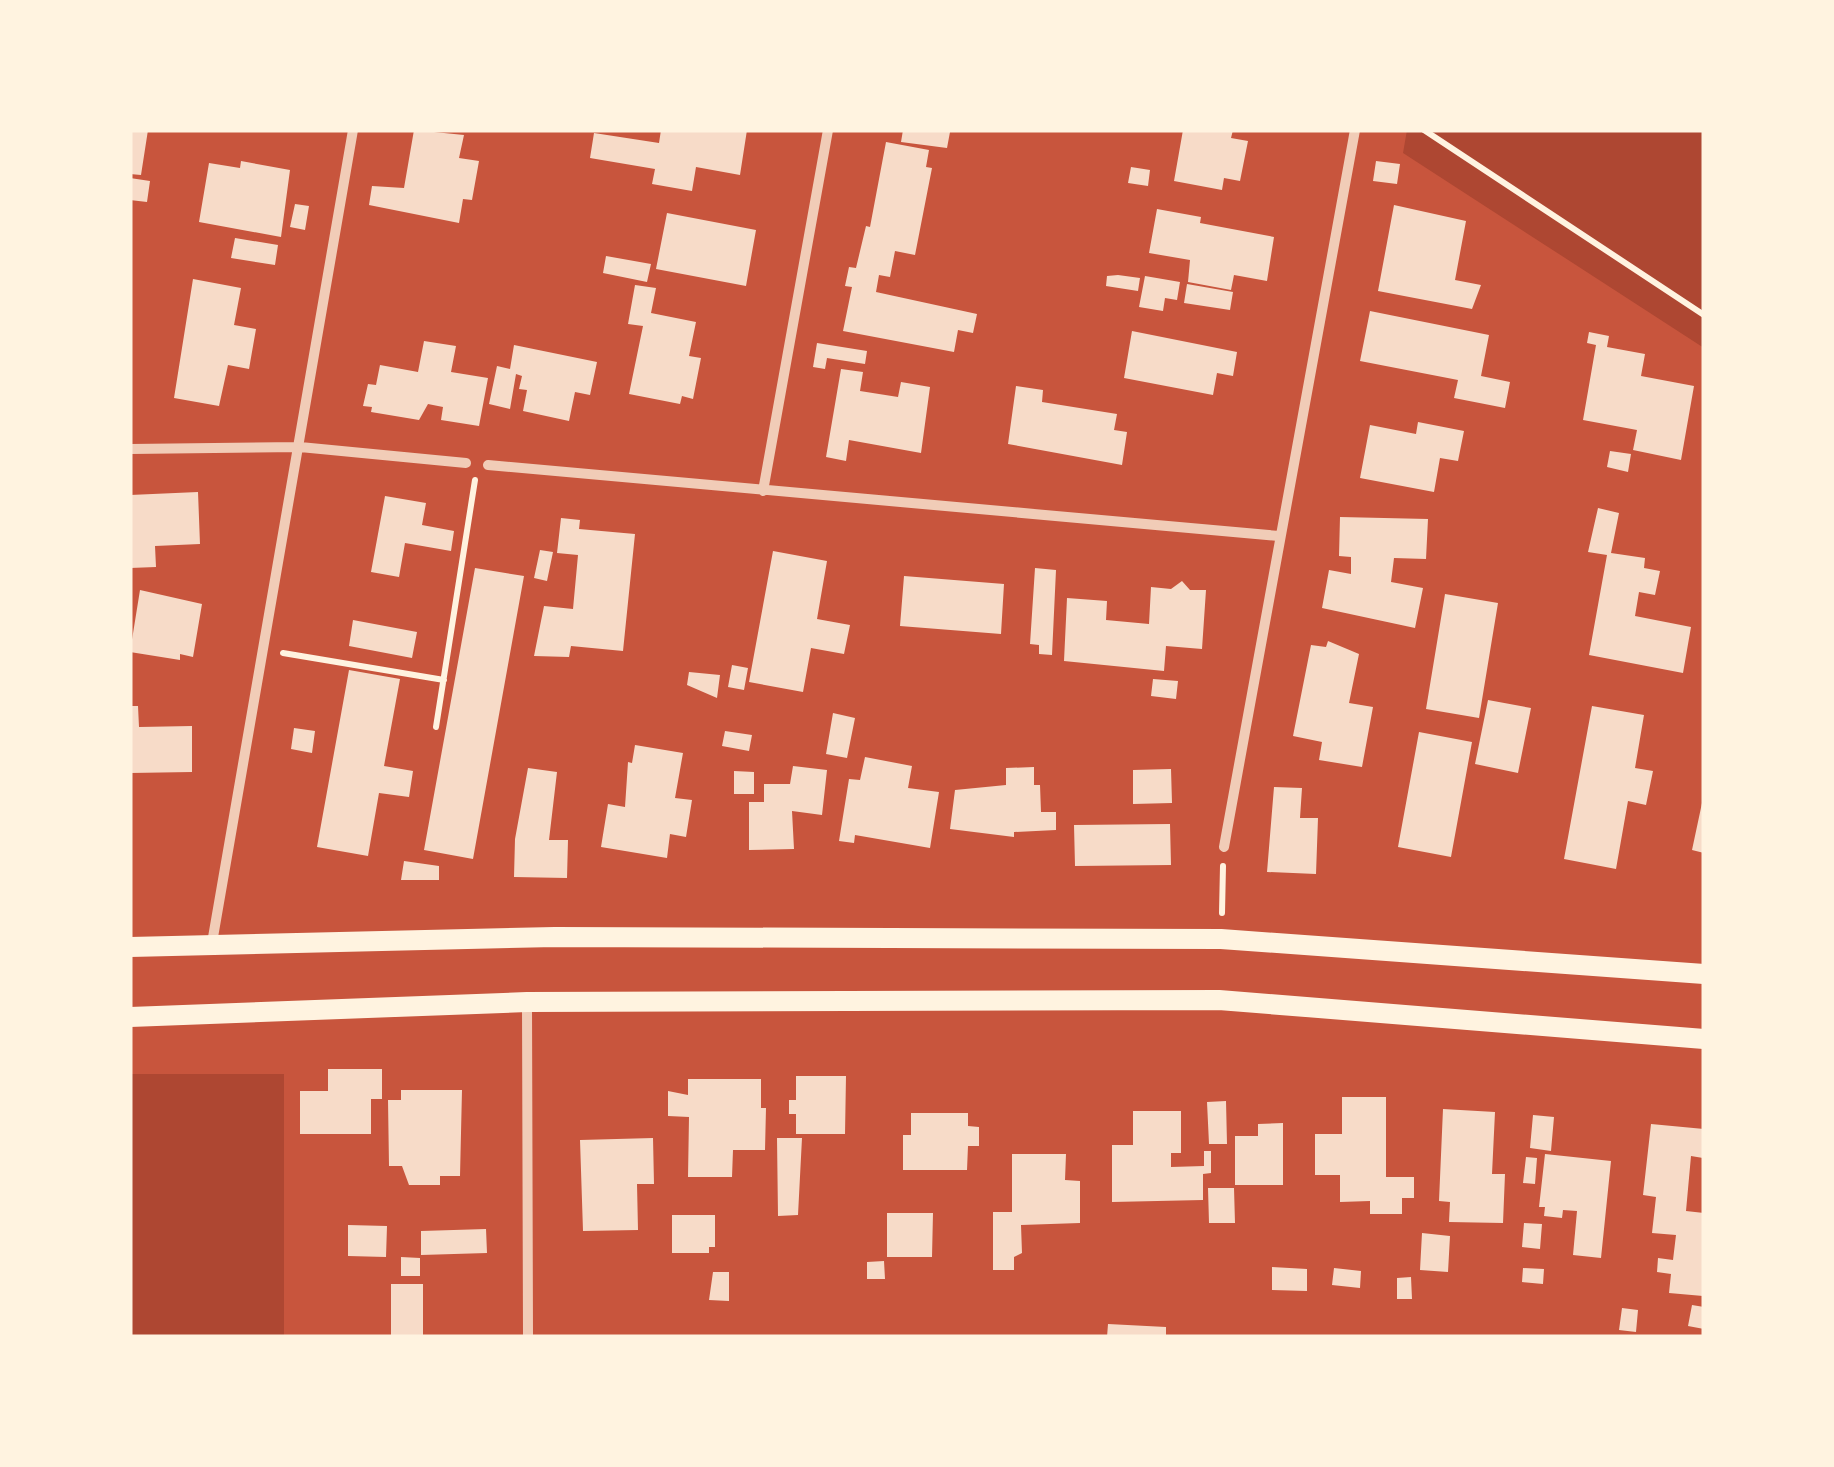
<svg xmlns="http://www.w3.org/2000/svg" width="1834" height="1467" font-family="'Roboto Condensed',sans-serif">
<rect width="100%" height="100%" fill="#c8553d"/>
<path fill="#ae4732" d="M1407,130H1704V348L1403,153Z
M130,1074H284V1337H130Z"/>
<path fill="#f7dbc8" d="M130,130H148L141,175L130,174Z
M414,130L464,135L459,158L479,161L472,200L463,199L459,223L369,205L372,186L404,188Z
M661,130H747L740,175L696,167L692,191L652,184L655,169L590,158L594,133L659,143Z
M903,130L950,132L947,148L901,142Z
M1183,130H1233L1231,138L1248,141L1240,181L1224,178L1222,190L1174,181Z
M886,142L929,150L926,167L932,168L915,255L895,251L890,277L879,275L876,292L977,314L973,333L958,330L954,352L843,331L852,287L845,286L849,267L856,268L866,226L870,227Z
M241,161L290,170L281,237L199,222L209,163L240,168Z
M1376,161L1400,164L1397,184L1373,181Z
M1131,167L1150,170L1148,186L1128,183Z
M130,178L150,181L147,202L130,200Z
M295,204L309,206L305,230L290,227Z
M1394,205L1466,221L1455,280L1481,285L1472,309L1378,291Z
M1157,209L1201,217L1200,223L1274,237L1267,281L1234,275L1231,290L1188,282L1190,260L1149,253Z
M667,213L756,230L746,286L656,269Z
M235,238L278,245L275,265L231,258Z
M606,256L651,264L647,282L603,273Z
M1118,275L1140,278L1138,291L1106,286L1107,276Z
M1145,276L1180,282L1177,300L1165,298L1163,311L1139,307Z
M193,279L241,288L234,325L256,329L249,369L228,365L219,406L174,398Z
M1187,284L1233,292L1230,310L1184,303Z
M635,285L656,288L651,313L696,322L689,356L701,358L693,399L682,396L680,404L629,394L643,326L628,324Z
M1370,311L1489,335L1481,376L1510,382L1505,408L1454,398L1458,380L1360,361Z
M1132,331L1237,352L1233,376L1217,373L1213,395L1124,378Z
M1589,332L1609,336L1607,347L1645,354L1641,376L1694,386L1681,460L1633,450L1637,430L1583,420L1596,345L1587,343Z
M424,341L456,346L451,372L488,378L479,426L441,420L443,407L428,404L419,420L371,412L372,407L363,406L368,384L376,385L380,365L418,372Z
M817,343L867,351L865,364L827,358L825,369L813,367Z
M514,345L597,362L590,395L575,392L569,421L523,411L527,390L519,389L522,376L516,374L510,409L489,404L497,366L510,369Z
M841,369L863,372L860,391L898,397L901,382L930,387L921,453L849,440L846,461L826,457Z
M1016,386L1043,390L1042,402L1117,414L1114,430L1127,432L1122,465L1008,444Z
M1418,422L1464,431L1458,461L1440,458L1434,492L1360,478L1370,425L1416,434Z
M1610,451L1631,454L1628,472L1607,467Z
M198,492L200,544L155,546L156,567L130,568V495Z
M385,496L426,503L422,525L454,531L451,551L405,543L399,577L371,572Z
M1598,508L1619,513L1611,553L1645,558L1644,568L1660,571L1655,595L1639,592L1635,616L1691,627L1683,673L1589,655L1607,555L1588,552Z
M1340,517L1428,519L1426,559L1394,558L1391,582L1423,588L1415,628L1322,608L1329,570L1351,574V557L1339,556Z
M561,518L580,520L579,529L635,534L623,651L571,646L569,657L534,656L544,606L573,609L578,555L557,553Z
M540,550L553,552L547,581L534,578Z
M773,551L827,561L817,619L850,625L844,654L811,648L803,692L749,682Z
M475,568L524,576L473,859L424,850Z
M1035,568L1056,570L1052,655L1039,654V645L1030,644Z
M904,576L1004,584L1001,634L900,626Z
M1182,581L1190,590H1206L1202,649L1166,646L1164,671L1064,661L1067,598L1107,601L1106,620L1149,624L1151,587L1171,589Z
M140,590L202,604L193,657L180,654V660L130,652Z
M1445,594L1498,603L1479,718L1426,709Z
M353,620L417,632L412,658L349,646Z
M1328,641L1359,654L1349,703L1373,707L1362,767L1319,760L1322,742L1293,736L1311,645L1326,647Z
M732,665L748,668L744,690L728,687Z
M349,670L400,679L384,766L413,771L409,797L379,793L368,856L317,847Z
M689,672L720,675L717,698L687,685Z
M1153,679L1178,681L1176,699L1151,696Z
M1488,700L1531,708L1518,773L1475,764Z
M130,706H138L139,727L192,726V772L130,773Z
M1592,706L1644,715L1635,768L1653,771L1646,805L1628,801L1616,869L1564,859Z
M833,713L855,718L847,758L826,754Z
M294,728L315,731L312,753L291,749Z
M725,731L752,735L749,751L722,746Z
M1419,732L1472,742L1451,857L1398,847Z
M635,745L683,753L675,798L692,800L686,837L670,834L667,858L601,847L608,804L625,807L628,762L632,763Z
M865,757L912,766L908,788L939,792L930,848L855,835L854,843L839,841L849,779L860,780Z
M793,766L827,770L822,815L792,811L794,849L749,850V802H764V784H790Z
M1034,767V785H1040L1041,812H1056V830L1014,832V837L950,829L955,790L1006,785V768Z
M528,768L557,772L549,840H568L567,878L514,877L515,839Z
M1171,769L1172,803L1133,804V770Z
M734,771L754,772V794H734Z
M1274,787L1302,788L1300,818H1318L1316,874L1267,872Z
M1702,803H1704V853L1692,850Z
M1170,824L1171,865L1075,866L1074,825Z
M404,861L439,866V880H401Z
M328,1069H382V1099H371V1134H300V1091H328Z
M796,1076H846L845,1134H796V1114H789V1100H796Z
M688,1079H761V1108H766L765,1150H733L732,1177H688L689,1117L668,1116V1091L688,1095Z
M401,1090H462L460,1176H440V1185H409L402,1166H389L388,1100H401Z
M1342,1097H1386V1177H1414V1198H1402V1214H1370V1201L1340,1202V1175H1315V1134H1342Z
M1226,1101L1227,1144H1209L1207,1102Z
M1443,1109L1495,1112L1492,1174H1505L1503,1223L1449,1222L1450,1202L1439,1201Z
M1133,1111H1181V1153H1171V1167L1204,1166V1151H1211V1173L1203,1174V1200L1112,1202V1145H1133Z
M911,1113H968V1126L979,1127V1146H968L967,1170H903V1135H911Z
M1533,1115L1554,1117L1551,1151L1530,1148Z
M1283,1123V1185H1235V1136H1258V1124Z
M1651,1124L1704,1129L1703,1158L1691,1156L1686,1211L1704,1213L1703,1296L1669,1293L1671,1274L1657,1272L1658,1258L1673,1260L1676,1235L1652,1233L1656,1197L1643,1195Z
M653,1138L654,1184H637L638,1230L583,1231L580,1140Z
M777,1138H802L798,1215L778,1216Z
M1012,1154H1066L1065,1180L1080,1181V1223L1021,1225L1022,1253L1014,1257V1270H993V1212H1012Z
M1545,1154L1611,1161L1601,1258L1573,1255L1577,1211L1563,1210L1562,1218L1544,1216L1545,1207H1539Z
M1526,1157L1537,1158L1535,1184L1523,1183Z
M1208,1188H1234L1235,1223H1209Z
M887,1213H933L932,1257H887Z
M672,1215H715V1247H709V1253H672Z
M1524,1223L1542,1224L1540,1249L1522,1247Z
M348,1225L387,1226L386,1257L348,1256Z
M486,1229L487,1253L421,1255V1231Z
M1422,1233L1450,1236L1448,1272L1420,1270Z
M401,1257L420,1258V1276H401Z
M884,1261L885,1279H867V1262Z
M1272,1267L1307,1269V1291L1272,1290Z
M1334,1268L1361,1271L1360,1288L1332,1285Z
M1523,1268L1544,1269L1543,1284L1522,1282Z
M713,1272H729V1301L709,1300Z
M1411,1277L1412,1299H1397V1278Z
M391,1284H423V1337H391Z
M1692,1305L1704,1307V1329L1688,1326Z
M1622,1308L1638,1310L1636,1332L1619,1330Z
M1108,1324L1166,1327V1337H1107Z"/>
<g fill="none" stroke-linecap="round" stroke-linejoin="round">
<path stroke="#fff3e0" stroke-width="6" d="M1424,130L1704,315
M283,653L444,680
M436,727L475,480
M1222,913L1223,866"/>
<path stroke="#f1ccb7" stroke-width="10" d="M130,449L300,447L466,463
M488,465L1279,536
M763,491L828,130
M1224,847L1355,130
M212,943L353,130
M527,1003L528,1337"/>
<path stroke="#fff3e0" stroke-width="20" d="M130,947L555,937L1221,939L1704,974
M130,1017L527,1002L1219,1000L1704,1039"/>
</g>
<rect width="1834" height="1467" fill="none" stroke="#fff3e0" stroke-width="265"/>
</svg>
